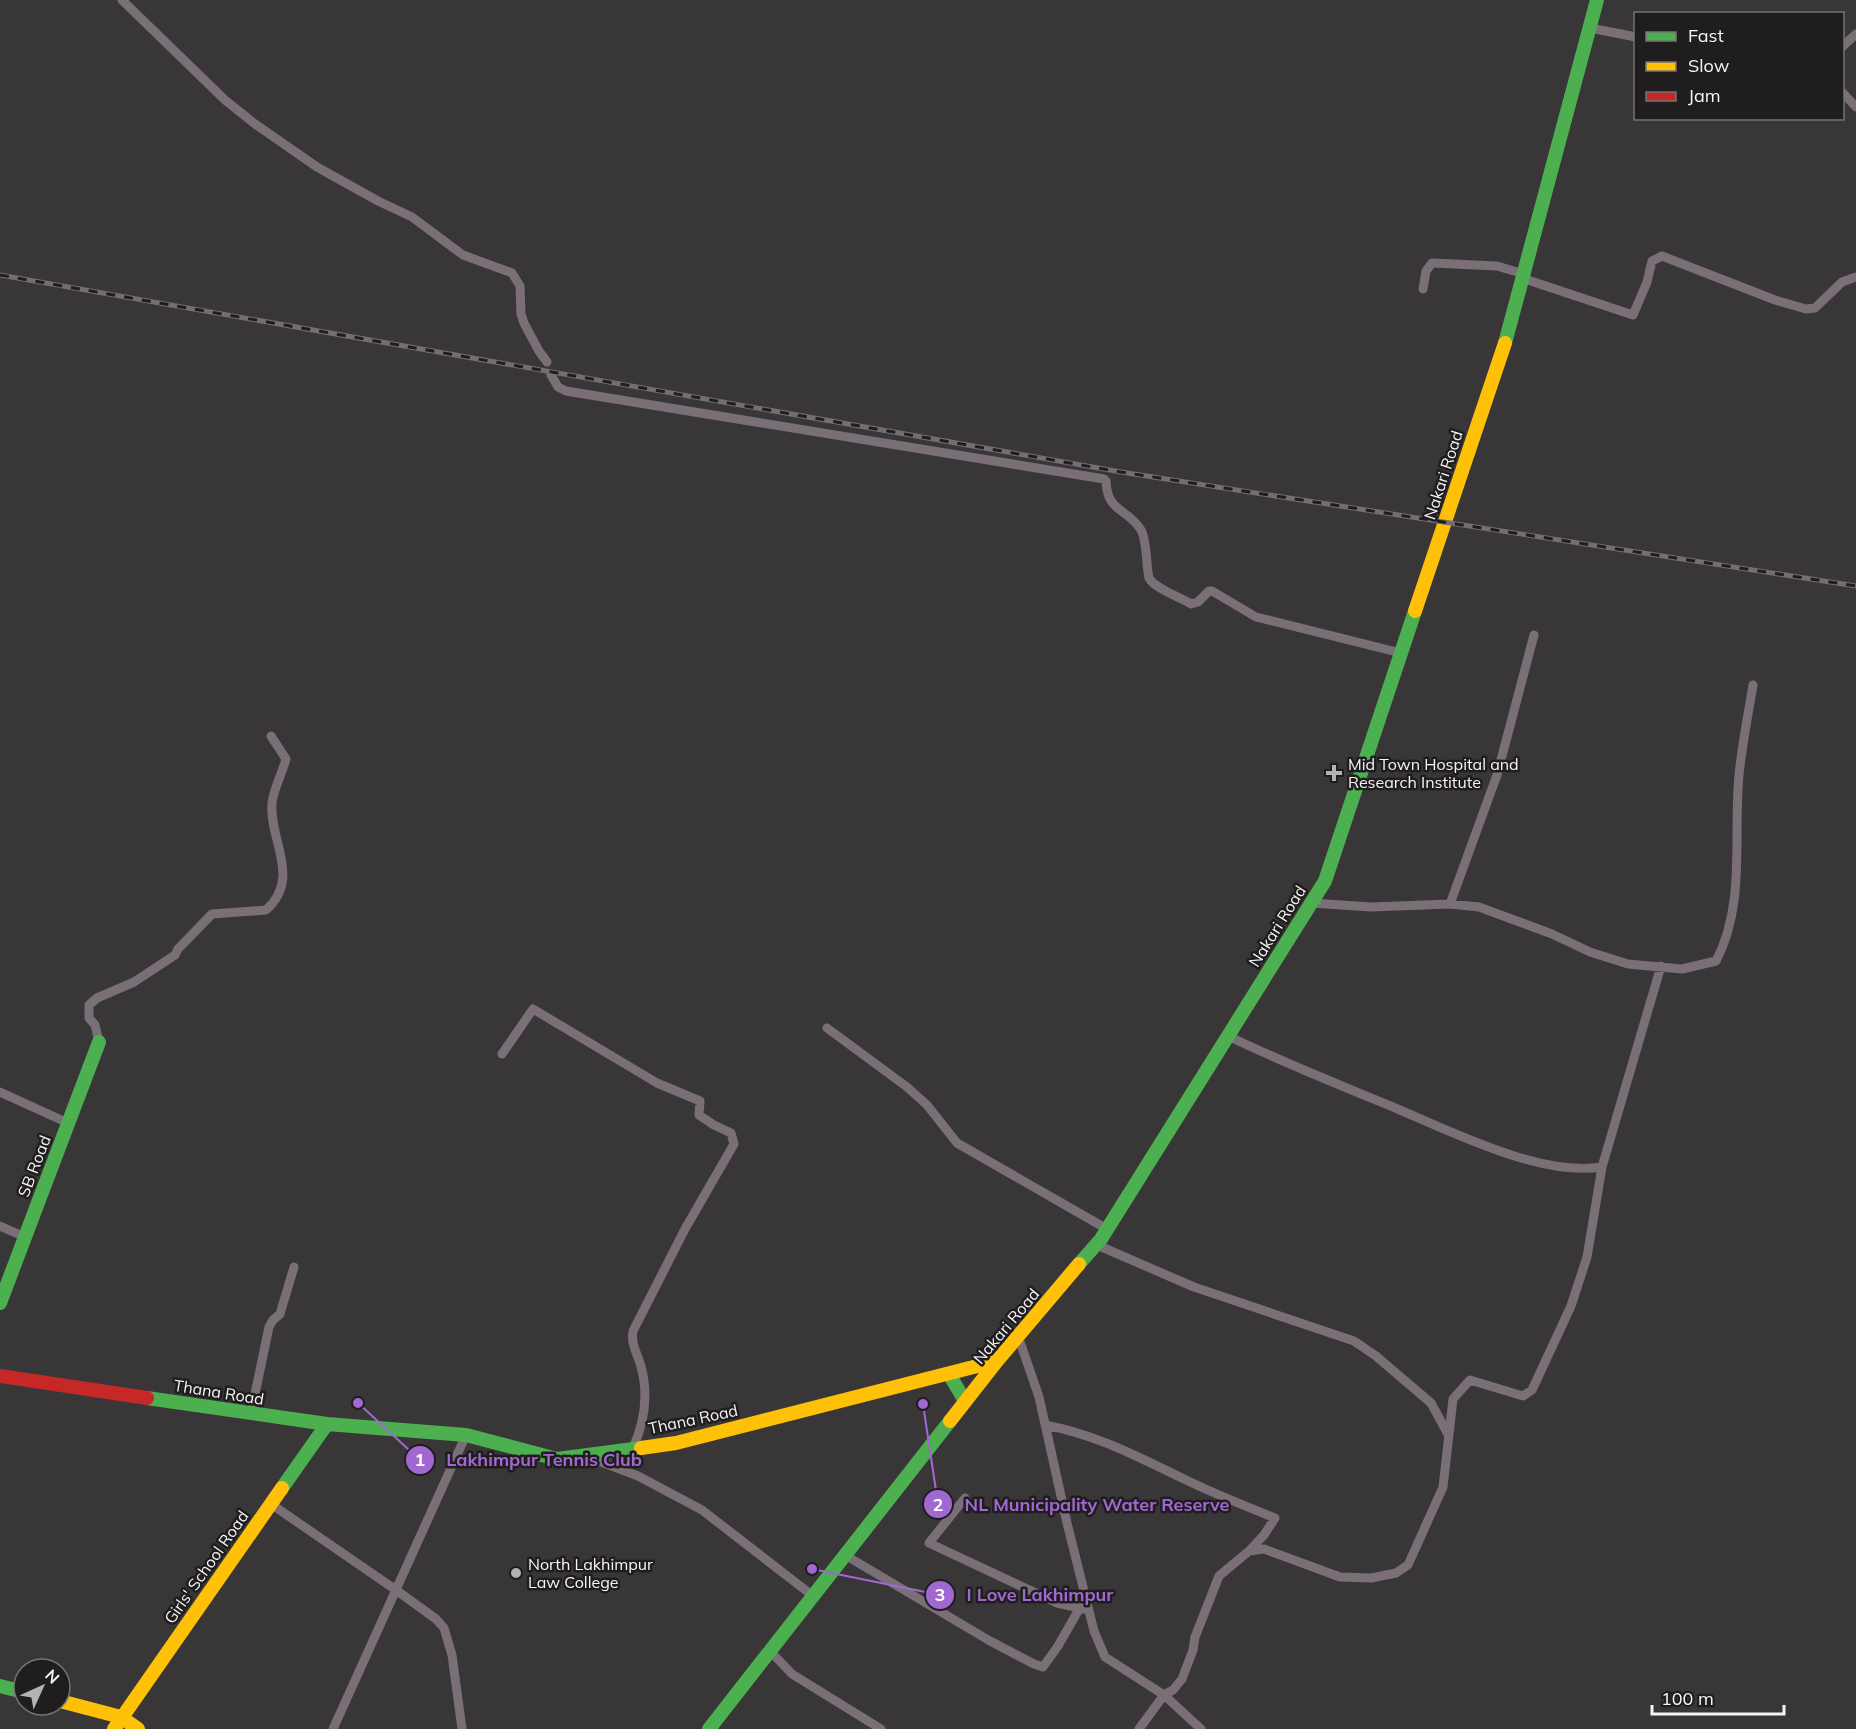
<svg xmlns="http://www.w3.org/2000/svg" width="1856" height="1729" font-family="Mulish,sans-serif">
<rect width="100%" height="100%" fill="#393638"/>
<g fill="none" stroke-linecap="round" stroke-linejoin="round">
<path stroke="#7a6f76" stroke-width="9" d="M122,0L225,100L255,124L317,167L378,201L412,217L463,255L512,273L520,286L521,314L524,323L539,351L547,362
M1590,28L1636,37
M1842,47L1856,34
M1842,92L1856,107
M1522,278L1633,315L1647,282L1652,261L1662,256L1775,300L1806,309L1815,308L1842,282L1856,277
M1423,289L1426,271L1432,263L1497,266L1524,274
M551,375L558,387L566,391L1104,479L1106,481C1107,513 1128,508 1141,530C1147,540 1146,565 1149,578C1155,589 1180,597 1191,604L1198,602L1209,591H1212L1256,617L1401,653
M1311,903L1371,907L1450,904L1479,907L1552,934L1590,952L1628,964L1682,969L1716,961C1746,904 1733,837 1739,775C1742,745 1748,715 1753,685
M1450,904L1497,775L1534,635
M827,1028L907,1087L927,1105L957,1143L1107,1229
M1228,1036C1282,1062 1337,1084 1393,1107C1450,1131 1540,1177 1602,1167L1661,966
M99,1042L95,1025L89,1018V1005L97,998L134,982L175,955L178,949L212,914L266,910C302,878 269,840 272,804C272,793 283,771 286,759L271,736
M502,1054L533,1009L657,1083L700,1101L699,1115L714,1125L731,1133L734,1144L685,1229L633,1331C631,1344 636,1351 640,1363C649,1392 645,1421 633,1448
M0,1092L68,1123
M0,1226L25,1237
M1097,1245L1194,1287L1354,1341L1376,1356L1431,1403L1449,1436
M1018,1336L1039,1397L1067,1523L1094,1631L1105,1657L1164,1695L1139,1729
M251,1413L269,1327L273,1320L280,1314L294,1267
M1045,1425C1098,1435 1138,1457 1186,1480C1215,1494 1245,1506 1275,1518L1264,1535L1249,1551L1219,1576L1195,1637L1193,1650L1182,1679L1173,1690L1164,1695L1201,1729
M588,1457L638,1476L702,1510L813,1596
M965,1498L929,1543L1057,1603L1084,1609
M271,1504L396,1590L436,1619L444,1628L452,1655L462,1729
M1249,1551L1264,1549L1340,1577L1371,1578L1396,1573L1408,1565L1443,1487L1453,1399L1470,1380L1523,1396L1532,1390L1571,1306L1587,1257L1602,1167
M845,1555L990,1641L1034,1664L1043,1667L1058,1646L1086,1597
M770,1651L792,1674L881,1729
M333,1729L466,1435"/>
<path stroke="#4caf50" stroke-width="14" d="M1505,343L1597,0
M1079,1264L1101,1239L1325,881L1415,611
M0,1303L99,1042
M949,1374L965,1401
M147,1398L327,1424L466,1435L557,1459L641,1448
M282,1488L327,1424
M0,1686L24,1692
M709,1729L950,1421"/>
<path stroke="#ffc107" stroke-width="14" d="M1415,611L1505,343
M950,1421L997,1361L1079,1264
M641,1448L676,1443L997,1361
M60,1701L121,1717L138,1729
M114,1729L282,1488"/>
<path stroke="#c62828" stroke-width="14" d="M0,1376L147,1398"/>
<defs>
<path id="rail" d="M0,275L1121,472L1856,586"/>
</defs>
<use href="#rail" stroke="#746d71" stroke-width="5"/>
<use href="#rail" stroke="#201d1f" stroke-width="3" stroke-dasharray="9" stroke-linecap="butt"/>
</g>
<g fill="#b4b2b4" stroke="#201d1f" stroke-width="2">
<path d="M1331 764h6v6h6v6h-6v6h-6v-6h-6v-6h6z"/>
<circle cx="516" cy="1573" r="6"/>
</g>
<g text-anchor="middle" stroke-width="5" stroke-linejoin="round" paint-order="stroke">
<g font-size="16" fill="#f7f4f6" stroke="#201d1f">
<text transform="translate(1443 475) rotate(-72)" y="6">Nakari Road</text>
<text transform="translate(1277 926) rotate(-58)" y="6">Nakari Road</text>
<text transform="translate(34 1166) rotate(-69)" y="6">SB Road</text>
<text transform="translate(1006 1326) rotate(-50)" y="6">Nakari Road</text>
<text transform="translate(219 1392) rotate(9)" y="6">Thana Road</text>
<text transform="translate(693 1419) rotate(-12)" y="6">Thana Road</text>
<text transform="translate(206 1567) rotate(-55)" y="6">Girls' School Road</text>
</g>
<g font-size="16" fill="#f7f4f6" stroke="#201d1f" text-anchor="start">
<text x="1348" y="770">Mid Town Hospital and<tspan x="1348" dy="18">Research Institute</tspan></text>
<text x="528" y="1570">North Lakhimpur<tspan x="528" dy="18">Law College</tspan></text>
</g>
</g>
<path fill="none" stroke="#a068d0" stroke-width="2" d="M358 1403L420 1460M923 1404L938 1504M812 1569L940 1595"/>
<g fill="#a068d0" stroke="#201d1f" stroke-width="2">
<circle cx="358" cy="1403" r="6"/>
<circle cx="923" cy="1404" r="6"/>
<circle cx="812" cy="1569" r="6"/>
<circle cx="420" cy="1460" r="15"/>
<circle cx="938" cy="1504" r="15"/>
<circle cx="940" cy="1595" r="15"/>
</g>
<g font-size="18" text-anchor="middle" font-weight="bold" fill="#fff">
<text x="420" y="1466">1</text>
<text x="938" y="1511">2</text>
<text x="940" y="1601">3</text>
</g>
<g font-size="18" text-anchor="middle" font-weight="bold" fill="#a068d0" stroke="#201d1f" stroke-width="5" stroke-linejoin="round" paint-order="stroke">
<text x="544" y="1466">Lakhimpur Tennis Club</text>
<text x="1097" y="1511">NL Municipality Water Reserve</text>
<text x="1040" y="1601">I Love Lakhimpur</text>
</g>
<rect x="1634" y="12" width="210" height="108" fill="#201d1f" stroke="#767375" stroke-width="1.5"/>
<rect x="1646" y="32" width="30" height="9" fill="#4caf50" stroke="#767375" stroke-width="1.5"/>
<text x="1688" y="42" font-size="18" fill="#f7f4f6">Fast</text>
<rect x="1646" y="62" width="30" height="9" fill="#ffc107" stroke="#767375" stroke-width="1.5"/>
<text x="1688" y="72" font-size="18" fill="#f7f4f6">Slow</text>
<rect x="1646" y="92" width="30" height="9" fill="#c62828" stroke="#767375" stroke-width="1.5"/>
<text x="1688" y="102" font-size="18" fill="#f7f4f6">Jam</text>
<g transform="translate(42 1687) rotate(45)"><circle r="28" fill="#201d1f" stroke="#767375" stroke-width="1.5"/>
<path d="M0-4.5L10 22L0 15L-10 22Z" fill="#b4b2b4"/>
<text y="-9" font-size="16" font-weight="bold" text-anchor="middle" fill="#f7f4f6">N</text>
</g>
<path d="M1652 1705v9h132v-9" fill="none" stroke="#f7f4f6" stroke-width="3"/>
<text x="1661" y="1705" font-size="18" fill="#f7f4f6" stroke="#201d1f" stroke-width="4.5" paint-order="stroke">100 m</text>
</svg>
